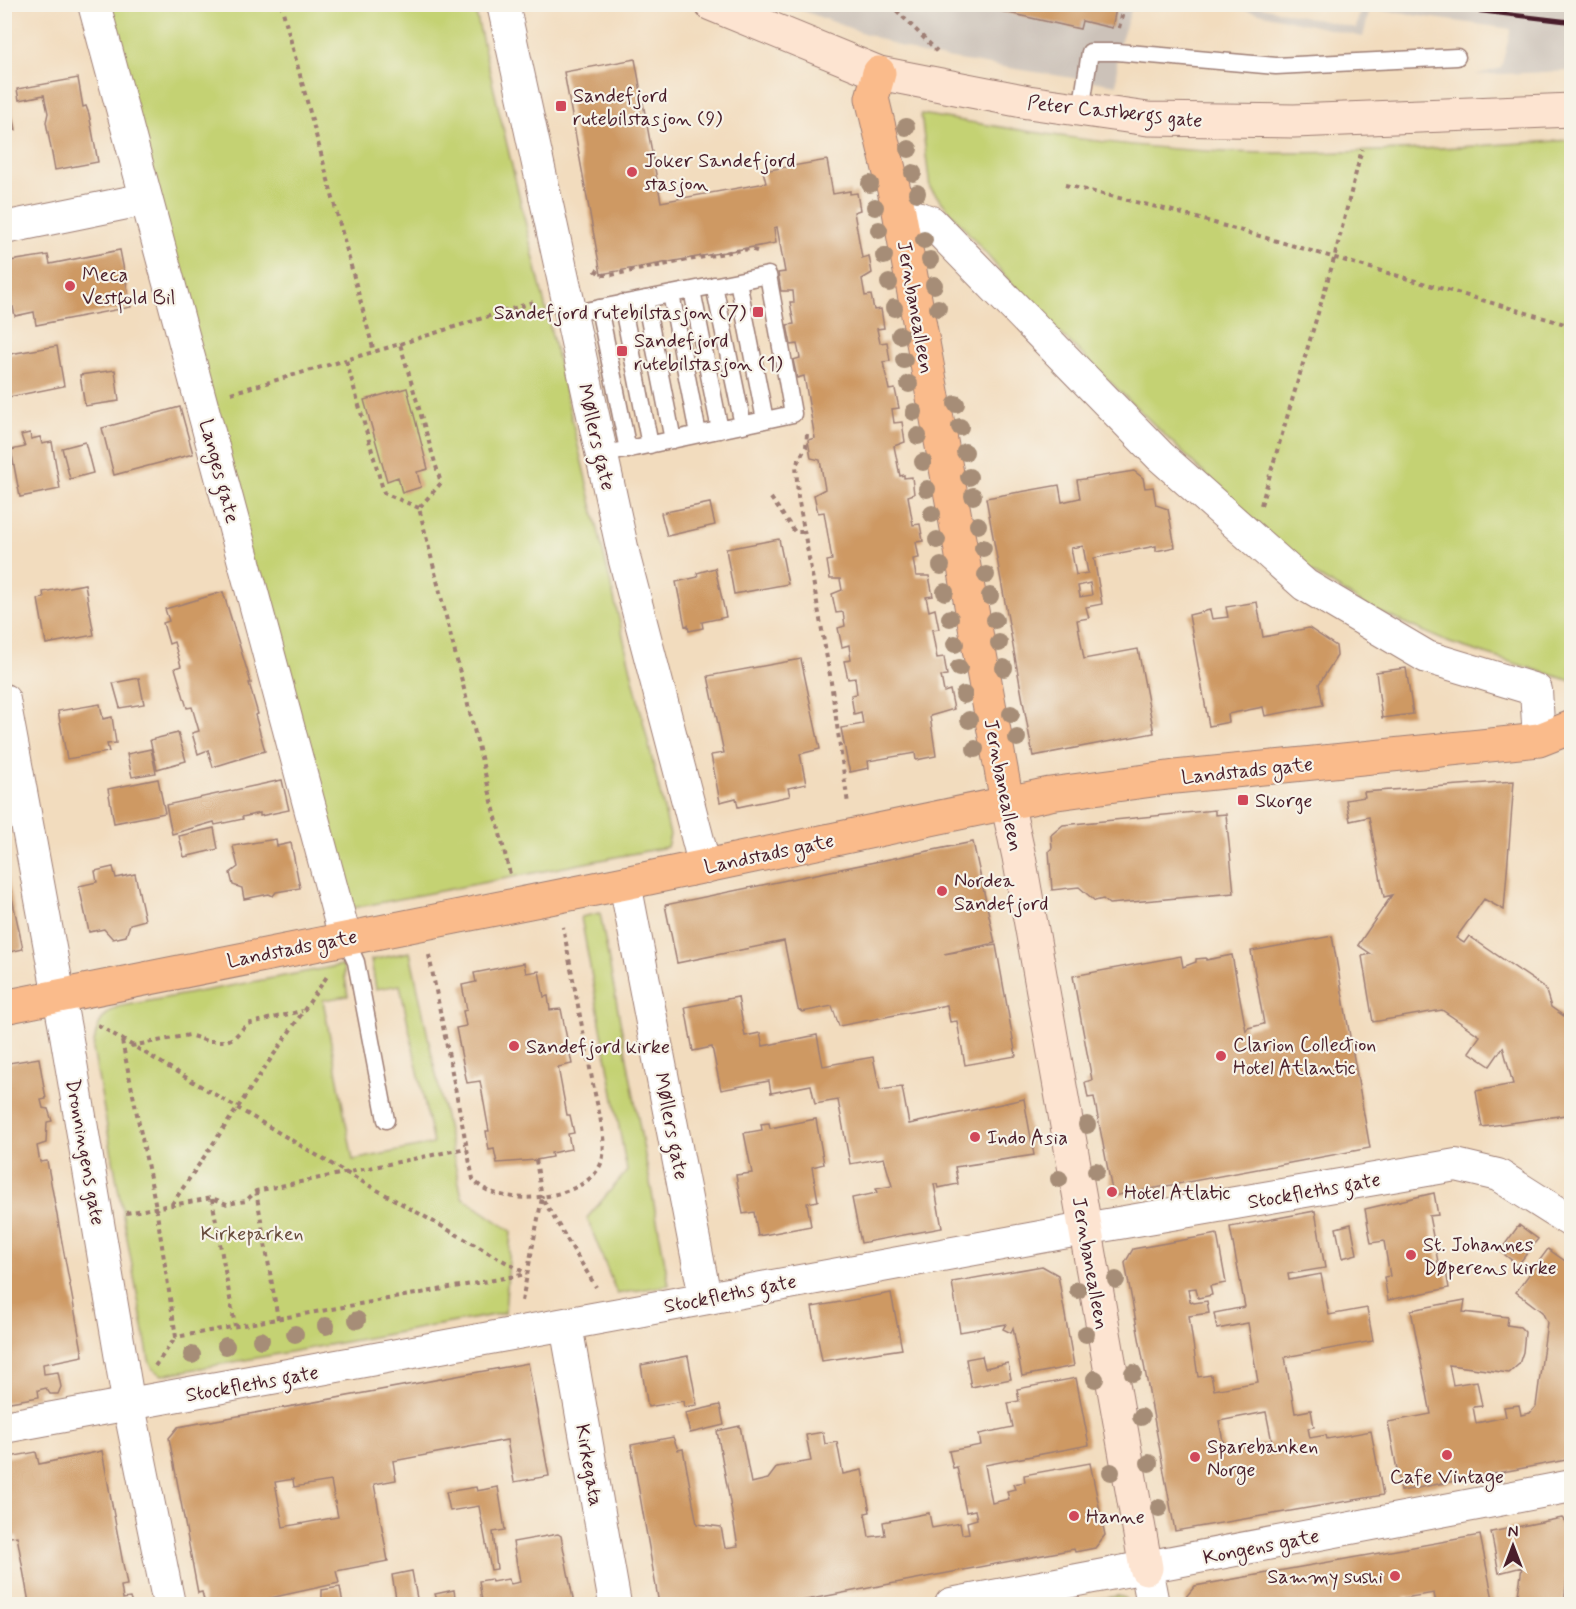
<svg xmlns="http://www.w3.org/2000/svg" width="1576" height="1609" font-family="Mynerve,sans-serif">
<rect width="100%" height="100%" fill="#f7f3e8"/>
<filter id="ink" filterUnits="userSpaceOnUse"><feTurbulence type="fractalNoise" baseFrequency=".0167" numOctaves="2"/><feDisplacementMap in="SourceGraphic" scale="12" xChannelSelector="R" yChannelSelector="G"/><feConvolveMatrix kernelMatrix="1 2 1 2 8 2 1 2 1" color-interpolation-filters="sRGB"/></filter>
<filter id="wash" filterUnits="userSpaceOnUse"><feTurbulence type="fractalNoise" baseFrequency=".008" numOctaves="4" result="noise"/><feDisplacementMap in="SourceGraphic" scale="24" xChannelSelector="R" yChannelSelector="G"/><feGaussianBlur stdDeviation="1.35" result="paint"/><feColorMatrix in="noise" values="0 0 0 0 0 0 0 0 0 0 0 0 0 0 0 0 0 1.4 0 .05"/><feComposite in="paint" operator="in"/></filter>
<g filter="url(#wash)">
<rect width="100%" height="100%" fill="#f2dcbe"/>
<path fill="#ccc2b9" d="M787,5H1133L1117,52V85L921,54Z
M1224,5H1253L1356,28L1361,5H1571V71L1475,75L1501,68L1511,29L1370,9L1363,37Z"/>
<path fill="#c4d273" stroke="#87784f" stroke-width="1.5" d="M94,5H474L670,835L667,847L338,911Z
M921,114C1022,131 1124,148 1227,152C1342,156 1457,147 1571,140V681L1450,643L1368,607L1295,562L1022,296L930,188Z
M600,913L669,1285L617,1294L587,1218L627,1171L581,917Z
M410,952L462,1197L511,1231L505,1313L162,1375L153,1369L149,1360L93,1049C96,1028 99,1017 117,1007L343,965L348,996L323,1000L353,1160L433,1144L400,985L376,989L371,960Z
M1118,1596L1125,1598L1127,1604H1067Z"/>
<g id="blocks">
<path fill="#ce9963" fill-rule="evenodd" d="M982,4H1117L1112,28L1082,21L1080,29L982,7Z
M4,46H9L10,57L4,59Z
M635,59L661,202L766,183L763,171L827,160L833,194L850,191V194L857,193L860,210L854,212L862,258L869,256L872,273L862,279L865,296L871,295L874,310L881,309L884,328L877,329L880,343L887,342L890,361L883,362L889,390L895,389L899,408L892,409L894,423L902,422L905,442L894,446L900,476L904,475V478L912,477L914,494L908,496L913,525L920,524L923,541L916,542L919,558L913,559L916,576H929L933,596L926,597L929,611L935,609L939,629L932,630L937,658L944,657L947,675L941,676L944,692L950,690L954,709L930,716L936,756L916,760L915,753L868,761L869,768L850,772L848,765L841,728L863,724L861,712L854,714L851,695L857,694L855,678L848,679L844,661L851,660L849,645L842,647L838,628L845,626L843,612L836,613L832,594L842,590L840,579H830L827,561L832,560L824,512L818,513L814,495L825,489L820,460L811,458L808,440L815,438L804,376L797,378L793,360L800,358L797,344L791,345L787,325L794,324L790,302H794L793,291H781L778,273L785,272L777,227L774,228L776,243L601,274L564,72Z
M78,78L83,107L86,106L89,114L98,162L55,170L46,122L48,113L44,95L19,100L17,89Z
M4,89L9,96L16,130L4,132Z
M120,250L131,307L36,325L34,312L15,316L13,307L4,309V262L48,255L50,264Z
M57,346L64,386L4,398V355Z
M115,370L119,401L85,406L80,375Z
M407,388L428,469L417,472L421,487L402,493L398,477L387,481L364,400Z
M180,407L193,454L114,475L102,428Z
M30,433L31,439L40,437L42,444L52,442L60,489L20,497L11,450L25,447L21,435Z
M85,442L93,473L70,479L62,448Z
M1134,471L1143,478L1145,488L1153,487L1156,505L1168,509L1175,547L1156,551V546L1094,558L1102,604L1086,607L1089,618L1077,620L1084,659L1138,649L1154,733L1033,756L986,498L1059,485L1062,502L1080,498L1077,480ZM1083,546L1088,573L1076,575L1071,548ZM1090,583L1092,595L1080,597L1078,586Z
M710,503L715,525L667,536L661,513Z
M779,539L788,584L734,594L726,549Z
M715,568L726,617L702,622L703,628L689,631L688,625L685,626L676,582L698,577L697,573Z
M85,584L94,635L46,644L38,599L44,598L43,592Z
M223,592L251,683H249L258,714L255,715L265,751L213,767L208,750L198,754L192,733L199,731L192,707L187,708L175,668L181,666L174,642L169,644L163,623L169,621L165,609Z
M1257,602L1263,637L1309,628L1336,646L1337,656L1319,684L1323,705L1265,716L1263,707L1228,714L1229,722L1209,726L1189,615L1210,610L1212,619L1228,617L1226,607Z
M801,659L820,749L800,754L806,784L788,788L790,796L738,807L736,798L720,802L711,755L724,753L708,676Z
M1406,668L1413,714L1382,718L1376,672Z
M139,678L144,704L120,708L113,683Z
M100,704L103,719L112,717L116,743L107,744L109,752L67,759L58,711Z
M178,733L186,761L157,769L150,740Z
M151,749L156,773L132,777L127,754Z
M158,779L165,813L114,823L108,789Z
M282,780L289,810L260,816V813L242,817L243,819L215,825L214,822L172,834L166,805Z
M1514,781L1504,910L1484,899L1456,938L1464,943L1469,936L1545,988L1551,1007L1572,1022V1114L1482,1127L1476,1091L1513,1084L1503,1047L1490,1066L1469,1052L1480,1036L1442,1010L1373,1022L1362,956L1371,954L1358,945L1392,895L1384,897L1369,817L1350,821L1346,800L1365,797L1364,792Z
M1215,810V815L1226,814L1234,893L1109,904L1103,899L1095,901L1079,887L1052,890L1049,851L1052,848L1051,835L1063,825Z
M214,828L218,849L184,857L179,836Z
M276,839L277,846L291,843L300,888L276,892L273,896L269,894L244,899L242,888L233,885L230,873L238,867L233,846Z
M973,842L995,943L944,954L996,945L1016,1056L965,1065L957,1021L950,1022L947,1005L839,1026L832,1006L802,1012L798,1009L784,941L677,963L665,905Z
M5,865L23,949L5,953Z
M113,867L116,878L135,874L145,920L130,924L126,936L113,939L104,929L89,932L79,886L97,882L95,871Z
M1332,936L1370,1148L1113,1196L1094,1097L1088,1098L1085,1082L1092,1080L1073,976L1181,956L1183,967L1196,962V959L1206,958V960L1232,955L1246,1031L1248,1028L1264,1024L1251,951Z
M524,963L526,973L539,971L544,997L548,996L550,1010L561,1009L572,1064L558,1067L567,1115H570L574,1133L568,1134L571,1149L551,1153L552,1157L536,1160L497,1163L494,1149L489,1150L486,1131H489L480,1081L467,1083L456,1028L466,1026L463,1011L467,1010L462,985L476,982L474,973Z
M738,997L745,1036L760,1033L763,1046L817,1035L823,1066L873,1057L880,1090L902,1087L909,1124L1024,1099L1034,1155L955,1167L958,1184L938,1188L937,1184H934L942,1228L861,1243L852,1198L877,1193L876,1189L892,1186L884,1158L850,1164L838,1100L815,1104L811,1085L771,1093L769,1081L721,1090L712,1047L693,1051L685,1007Z
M8,1057L9,1063L39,1058L46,1099L41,1100L43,1108L48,1109L52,1121L47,1122L46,1143L37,1146L40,1162L47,1161L83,1356L43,1364L44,1374L58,1372L61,1387L58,1394H50L46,1388L38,1390L39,1397L4,1403V1058Z
M816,1119L824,1164L812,1167L818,1201L807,1203L811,1226L758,1236L754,1212L743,1214L736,1175L752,1173L744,1133L762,1130L761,1124L769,1123L770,1128Z
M1434,1193L1438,1215L1429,1216L1439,1267L1445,1266L1449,1288L1388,1300L1384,1277L1390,1276L1384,1241L1371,1243L1365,1209Z
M1315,1211L1325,1268L1288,1274L1289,1280L1321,1274L1329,1315L1367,1308L1373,1341L1285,1357L1295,1413L1311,1410L1314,1427L1308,1428L1310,1438L1326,1435L1327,1439L1371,1431L1383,1495L1175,1531L1125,1263L1133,1249L1217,1234L1226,1283L1210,1286L1212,1295L1198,1298L1196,1288L1188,1289L1190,1301L1194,1303L1207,1301L1209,1313L1189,1316L1198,1377L1211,1375L1214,1390L1258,1382L1248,1323L1217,1329L1214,1313L1245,1307L1230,1227ZM1266,1412L1272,1442L1225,1451L1219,1421Z
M1351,1224L1357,1254L1342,1258L1336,1228Z
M1519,1225L1538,1239L1518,1265L1500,1251Z
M1548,1249L1572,1266V1459L1401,1491L1388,1422L1431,1414L1411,1310L1465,1300L1463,1312L1508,1317L1507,1325L1520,1327L1525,1332L1523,1352L1519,1364L1509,1373L1449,1365L1453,1385L1477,1381L1482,1406L1473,1407L1476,1423L1506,1417L1504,1407L1519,1405L1521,1415L1530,1413L1536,1406L1547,1322L1542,1312L1516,1292Z
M1042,1266L1058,1275L1074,1366L1022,1376L1013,1328L1011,1333L1003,1329L1006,1324L960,1332L952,1282Z
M891,1293L902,1349L822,1361L812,1307Z
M688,1356L697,1405L684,1407L683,1401L648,1407L641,1365Z
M982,1356L985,1368L1008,1363L1011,1379L971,1387L966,1359Z
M528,1363L549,1476L514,1482L507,1440L393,1461L396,1480L374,1484L388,1561L336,1571L339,1583L270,1598L271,1604H205L202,1592L198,1593L169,1438L178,1427ZM293,1479L294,1487L331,1481L338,1517L283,1527L275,1482Z
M1076,1378L1089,1445L985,1465L992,1503L1009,1499L1007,1491L1015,1489L1013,1484L1025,1482L1024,1475L1090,1463L1105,1535L1095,1548L1075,1552L1074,1549L785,1604H659L631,1445L673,1437L678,1450L683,1449L697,1524L721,1527L725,1548L738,1546L717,1431L740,1426L751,1483L768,1479L777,1467L811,1461L806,1435L823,1432L825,1444L837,1442L843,1474L862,1470L870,1512L865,1513L869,1537L885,1535L883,1522L929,1513L932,1528L960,1523L962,1534L969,1533L967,1522L977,1519L975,1510L966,1512L957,1467L953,1468L949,1451L981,1445L979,1434L1013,1427L1008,1403L1019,1401L1017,1389Z
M720,1405L724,1425L690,1433L685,1413Z
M102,1451L127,1585L121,1586L123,1599L130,1598L132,1604L29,1603L17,1536L4,1538V1458L36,1452L39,1464Z
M476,1487L477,1491L498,1487L505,1530L493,1532L497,1569L491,1570L479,1506L450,1511L446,1492Z
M1562,1518L1572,1529L1564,1604H1504V1600L1517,1602L1522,1567L1499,1573L1491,1532Z
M558,1534L561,1536L574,1604H480L482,1601L479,1581L491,1579L492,1582L508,1579L511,1584L520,1582L513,1542Z
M1480,1535L1494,1604H1436L1434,1593L1404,1598L1406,1604H1397L1396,1600L1390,1601V1604H1186L1185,1598L1195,1586Z
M412,1571L418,1604H397L392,1575Z
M340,1587L343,1604H322V1590Z
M454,1590L456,1604H422L437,1600L435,1594Z"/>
</g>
</g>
<g filter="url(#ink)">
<use href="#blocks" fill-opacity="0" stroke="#9e7e74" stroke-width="1.5"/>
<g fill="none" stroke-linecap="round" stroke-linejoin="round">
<defs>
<path id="lane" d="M1081,111L1090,52H1117L1276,66L1457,57
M738,281L765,420
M714,285L743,425
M692,290L720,430
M671,294L698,434
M645,299L673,440
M622,303L650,445
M599,308L628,450
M570,314L768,275L793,414L601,455
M345,938L356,962L386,1120"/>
<path id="street" d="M94,4L345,938
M503,4L625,561L705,867
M899,211L931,222L1160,456L1305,585L1427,657L1536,690L1539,740
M4,228L146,199
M4,700L66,1034L129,1406L169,1604
M625,883L705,1297
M566,1325L615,1604
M4,1427L1084,1229L1456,1165L1498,1175L1572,1222
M1146,1568L1153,1604
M951,1604L1572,1486"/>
<path id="secondary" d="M711,4L879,73L1028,102L1148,119L1294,121L1572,110
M1007,802L1019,857L1146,1568"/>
<path id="primary" d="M879,73L872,98L899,211L1007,802
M4,1007L625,883L1050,794L1175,777L1539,740L1572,727"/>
</defs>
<use href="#lane" stroke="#9e7e74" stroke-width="19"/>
<use href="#street" stroke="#9e7e74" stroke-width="34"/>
<use href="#secondary" stroke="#9e7e74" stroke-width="35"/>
<use href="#primary" stroke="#9e7e74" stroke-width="35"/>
<path stroke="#9e7e74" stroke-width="4" stroke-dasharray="4.5 4.5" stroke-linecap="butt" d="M281,4L374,352
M890,4L937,51
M1119,28L1125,4
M1065,185L1169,210L1572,326
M595,270L602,275H611L735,251L750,249L757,251
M400,344L537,301
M231,393L346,360
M807,434L806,447L796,465L798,497L830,675L848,804
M771,498L795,532H804
M1261,505L1334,259L1362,149
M419,508L384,493L346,360L400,344L441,483L419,508L510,874
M429,955L473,1179C496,1211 597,1201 603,1156C606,1134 597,1106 593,1084C583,1032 573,979 563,927
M98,1025L345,1172L527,1274
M122,1041L156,1207L176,1337L527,1274
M131,1046L189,1035L207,1041H226L234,1038L247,1024L302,1011
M536,1160L542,1198
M256,1191L278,1319
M212,1199L235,1326
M172,1204L328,975
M126,1213L212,1198L227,1204L246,1201L256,1191L467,1148
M522,1301L542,1198L596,1287
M155,1366L176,1337"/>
<use href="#lane" stroke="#fff" stroke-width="16"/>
<use href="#street" stroke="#fff" stroke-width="32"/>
<use href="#secondary" stroke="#fde4d1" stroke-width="33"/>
<use href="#primary" stroke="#fabb8b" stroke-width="33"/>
<path stroke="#4a1f2b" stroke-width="4.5" d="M1421,4L1572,22"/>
</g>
<g fill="#a68d77">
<circle cx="906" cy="127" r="9"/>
<circle cx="909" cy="149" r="9"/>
<circle cx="913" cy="173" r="9"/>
<circle cx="870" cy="184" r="9"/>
<circle cx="917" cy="193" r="9"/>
<circle cx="875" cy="207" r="9"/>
<circle cx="879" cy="230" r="9"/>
<circle cx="924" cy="240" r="9"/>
<circle cx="884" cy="256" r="9"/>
<circle cx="930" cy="260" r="9"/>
<circle cx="889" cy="283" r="9"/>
<circle cx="934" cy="285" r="9"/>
<circle cx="894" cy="308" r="9"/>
<circle cx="938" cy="308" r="9"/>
<circle cx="900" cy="335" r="9"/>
<circle cx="904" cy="360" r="9"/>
<circle cx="909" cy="384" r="9"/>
<circle cx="956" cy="404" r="9"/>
<circle cx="914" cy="412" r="9"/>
<circle cx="960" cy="427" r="9"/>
<circle cx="918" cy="436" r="9"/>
<circle cx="965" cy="452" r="9"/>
<circle cx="923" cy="462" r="9"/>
<circle cx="969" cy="477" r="9"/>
<circle cx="927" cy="489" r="9"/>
<circle cx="973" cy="496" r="9"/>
<circle cx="932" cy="514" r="9"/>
<circle cx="978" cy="525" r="9"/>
<circle cx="937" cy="540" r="9"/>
<circle cx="983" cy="548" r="9"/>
<circle cx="941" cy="566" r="9"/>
<circle cx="986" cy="575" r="9"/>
<circle cx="945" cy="592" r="9"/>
<circle cx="990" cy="596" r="9"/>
<circle cx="950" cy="618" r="9"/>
<circle cx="995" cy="620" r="9"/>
<circle cx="999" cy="643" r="9"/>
<circle cx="955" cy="644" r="9"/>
<circle cx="959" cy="668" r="9"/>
<circle cx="1004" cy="668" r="9"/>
<circle cx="964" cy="695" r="9"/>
<circle cx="1011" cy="714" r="9"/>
<circle cx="969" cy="720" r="9"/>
<circle cx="1017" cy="738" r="9"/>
<circle cx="975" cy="749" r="9"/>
<circle cx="1087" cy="1125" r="9"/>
<circle cx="1096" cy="1171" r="9"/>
<circle cx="1059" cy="1179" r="9"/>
<circle cx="1116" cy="1280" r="9"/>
<circle cx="1078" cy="1290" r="9"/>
<circle cx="357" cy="1320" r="9"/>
<circle cx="326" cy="1326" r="9"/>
<circle cx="295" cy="1334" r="9"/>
<circle cx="1086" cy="1334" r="9"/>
<circle cx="261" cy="1340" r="9"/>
<circle cx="226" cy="1346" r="9"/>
<circle cx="192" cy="1355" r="9"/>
<circle cx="1133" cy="1373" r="9"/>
<circle cx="1095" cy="1379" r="9"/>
<circle cx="1141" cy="1417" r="9"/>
<circle cx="1149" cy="1463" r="9"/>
<circle cx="1111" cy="1472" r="9"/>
<circle cx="1159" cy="1508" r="9"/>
</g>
</g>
<g fill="#d1495b" stroke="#f7f3e8" stroke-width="2">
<rect x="555" y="100" width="12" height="12" rx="3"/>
<circle cx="632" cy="172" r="6"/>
<circle cx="70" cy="286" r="6"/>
<rect x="752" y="306" width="12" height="12" rx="3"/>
<rect x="616" y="345" width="12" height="12" rx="3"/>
<rect x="1237" y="794" width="12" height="12" rx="3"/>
<circle cx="942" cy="891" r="6"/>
<circle cx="514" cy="1046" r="6"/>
<circle cx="1221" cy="1056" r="6"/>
<circle cx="975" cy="1137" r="6"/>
<circle cx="1112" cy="1192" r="6"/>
<circle cx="1411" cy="1255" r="6"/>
<circle cx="1447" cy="1455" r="6"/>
<circle cx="1195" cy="1457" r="6"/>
<circle cx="1074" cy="1516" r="6"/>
<circle cx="1395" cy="1576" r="6"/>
</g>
<g text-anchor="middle" stroke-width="4.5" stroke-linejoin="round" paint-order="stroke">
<g font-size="20" fill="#4a1f2b" stroke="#f7f3e8" text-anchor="start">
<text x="573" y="102">Sandefjord<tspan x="573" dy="23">rutebilstasjon (9)</tspan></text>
<text x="644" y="167">Joker Sandefjord<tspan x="644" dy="23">stasjon</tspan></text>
<text x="82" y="281">Meca<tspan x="82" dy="23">Vestfold Bil</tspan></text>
<text x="746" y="319" text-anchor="end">Sandefjord rutebilstasjon (7)</text>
<text x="634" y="347">Sandefjord<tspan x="634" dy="23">rutebilstasjon (1)</tspan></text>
<text x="1255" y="807">Skorge</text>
<text x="954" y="887">Nordea<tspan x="954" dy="23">Sandefjord</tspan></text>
<text x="1233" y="1051">Clarion Collection<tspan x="1233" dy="23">Hotel Atlantic</tspan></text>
<text x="526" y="1053">Sandefjord kirke</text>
<text x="987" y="1144">Indo Asia</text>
<text x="1124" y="1199">Hotel Atlatic</text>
<text x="1423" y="1251">St. Johannes<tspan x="1423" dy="23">Døperens kirke</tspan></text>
<text x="1207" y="1453">Sparebanken<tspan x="1207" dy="23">Norge</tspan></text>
<text x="1447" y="1483" text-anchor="middle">Cafe Vintage</text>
<text x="1086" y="1523">Hanne</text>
<text x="1383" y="1583" text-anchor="end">Sammy sushi</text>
</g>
<g font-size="20" fill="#4a1f2b" stroke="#f7f3e8">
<text transform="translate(1115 111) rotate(6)" y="7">Peter Castbergs gate</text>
<text transform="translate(916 307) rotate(80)" y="7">Jernbanealleen</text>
<text transform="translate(597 437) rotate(77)" y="7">Møllers gate</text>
<text transform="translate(220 471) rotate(75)" y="7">Langes gate</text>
<text transform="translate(1247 770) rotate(-6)" y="7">Landstads gate</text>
<text transform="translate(1004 785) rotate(79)" y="7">Jernbanealleen</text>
<text transform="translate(769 853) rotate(-12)" y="7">Landstads gate</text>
<text transform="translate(292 948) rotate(-11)" y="7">Landstads gate</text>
<text transform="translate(672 1126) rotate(79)" y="7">Møllers gate</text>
<text transform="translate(86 1152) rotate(80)" y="7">Dronningens gate</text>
<text transform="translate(1314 1190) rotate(-10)" y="7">Stockfleths gate</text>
<text transform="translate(1091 1263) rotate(80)" y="7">Jernbanealleen</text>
<text transform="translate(730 1293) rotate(-11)" y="7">Stockfleths gate</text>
<text transform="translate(252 1383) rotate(-10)" y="7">Stockfleths gate</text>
<text transform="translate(590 1465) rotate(80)" y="7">Kirkegata</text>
<text transform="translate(1261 1546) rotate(-11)" y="7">Kongens gate</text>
</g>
<g font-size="20" fill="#684c3d" stroke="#f7f3e8">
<text x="252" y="1240">Kirkeparken</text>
</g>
</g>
<rect width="1576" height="1609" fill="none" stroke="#f7f3e8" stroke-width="24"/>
<g transform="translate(1513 1546)" stroke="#f7f3e8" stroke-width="4.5" paint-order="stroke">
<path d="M0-4.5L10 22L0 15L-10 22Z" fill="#4a1f2b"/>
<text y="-9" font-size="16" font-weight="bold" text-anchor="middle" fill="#4a1f2b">N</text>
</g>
</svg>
